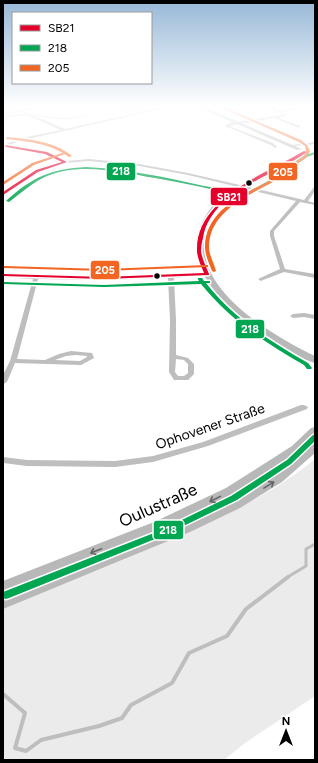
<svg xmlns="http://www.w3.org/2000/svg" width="318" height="763" font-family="Figtree,sans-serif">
<rect width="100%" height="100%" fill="#fff"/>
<path fill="#ebebeb" d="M3,105H24L30,109L18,111L25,115L5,118L8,122L3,123Z
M119,105H172L131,114L115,108Z
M315,459V696L245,743L224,760H3V608C68,582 134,557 197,527C240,508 279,489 315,459Z"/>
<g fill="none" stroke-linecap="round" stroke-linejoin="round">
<path stroke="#bebebe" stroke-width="1" d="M116,109L122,107V105
M3,113L8,116L25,115
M33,115L65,119L86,115"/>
<path stroke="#bebebe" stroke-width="3" d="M286,578L306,566V549L315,544"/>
<path stroke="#bebebe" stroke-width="4" d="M3,694L25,713L15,748L26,751L41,740L99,726L122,718L131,705L172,683L189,653L227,636L246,609L288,577"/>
<path fill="#bebebe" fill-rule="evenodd" d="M51,105H60L23,111L65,129L173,105H179L19,141L10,145C29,148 51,149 66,161L89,159L139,164L188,173L304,200L314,187H315V191L308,201L315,203V205L300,202L274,231V236L285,269L315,274V278L284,272L263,280L261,281L258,279L280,269L270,236V231L296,201L188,175L139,166L89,161L65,163L45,169L3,195V192L43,167L62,162C48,151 25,149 7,147L3,149L4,145L17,139L61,130L18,111Z
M102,105H106L112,108L110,109Z
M241,105H262L249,108Z
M268,105L278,110L308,105L315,106L281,112L286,114L284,117L278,118L300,126L299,128L274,118L229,126L273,143L277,147L275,148L271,145L225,126L230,123L282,115V114L264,105Z
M315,154V156L298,159L296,158Z
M207,272L209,273V275L174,278L176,320V355L188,358L194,364V374L188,380H174L169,372L170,320L168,278L104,280L38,279L17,359L45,360L59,354L71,351L92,353L94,358L81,365L15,363L7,382L3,384V375L10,361L33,279L3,277V273C22,276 41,276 61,276C110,277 158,276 207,272ZM76,355L87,356V357L80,361L55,360L66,356ZM176,359L184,360L188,364V373L184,376H178L175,372Z
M304,313L315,315V319L304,317L293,318L290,316L293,314Z
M301,405H304L308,407L307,409L208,446L153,462L115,467L27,466L3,463V457L27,460L115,461L153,456L203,442Z"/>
<path fill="#bebebe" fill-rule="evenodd" d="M315,142V144L294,146L292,145Z"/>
<path fill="#b8b8b8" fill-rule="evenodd" d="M193,105H199L302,149L297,150Z
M303,151L308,152C284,175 249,180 224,202C218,208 214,214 210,222C208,225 205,229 204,233C203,236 204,241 204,245C204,296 274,336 315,356V363C304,360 292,352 283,347C252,328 204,293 197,256C193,240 201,221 211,208C234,181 274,171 303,151Z
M315,427V437L300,452L234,494L164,530L3,594V581L154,522L226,488L292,446L311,428Z
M315,442V453L282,482L240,508L190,532L3,609V595L180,524L232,500L274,476L311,443Z"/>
<defs>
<path id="bus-1" d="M5,145L47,152L67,162L38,172L3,195V192L36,170L62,162L45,154L6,147Z
M304,151L307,152C273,177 211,191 203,238C202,242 201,246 201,251C202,259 206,266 209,274V275L104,279L3,276V274L104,277L204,273C201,265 197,258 197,250C196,198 267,173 304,151Z"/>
<path id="bus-2" d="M315,152V154L307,157L276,178L272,182L248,195L245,194L270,180L274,176L305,155Z
M86,167C126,169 165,177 204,186C216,188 232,190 243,195L241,196C212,189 184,183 155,178C120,172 81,162 47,176C33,182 21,193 9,202L6,201C32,177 51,169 86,167Z
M198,278H202L204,281H210V283H206C233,318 270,341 308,363L312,368L311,369H307L304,365C265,343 229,319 201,284L104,287L3,284V282L104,285L199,281L198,279Z
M313,435H315V441L291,464L237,500L165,535L9,598L6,599L3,598V592L159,531L231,496L287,460Z"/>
<path id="bus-3" d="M215,105H219L301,140L307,145L310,151L306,158L276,178L273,182C247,196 209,212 209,247C209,255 214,263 216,271L214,272L212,271C209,263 205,255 205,247C205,211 243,194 271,180L274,176L304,156L306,151L305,146L299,142Z
M7,137C29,139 54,141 72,156L69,157C50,143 29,142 6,139Z
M62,153L65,154L34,165L3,185V182L32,163Z
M206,265H208V267L104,271L3,268V266H4L104,269Z"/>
</defs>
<use href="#bus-1" stroke="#fff" stroke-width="3"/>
<use href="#bus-2" stroke="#fff" stroke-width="3"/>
<use href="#bus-3" stroke="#fff" stroke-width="3"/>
<use href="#bus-1" fill="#e4002b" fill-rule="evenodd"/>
<use href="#bus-2" fill="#00a651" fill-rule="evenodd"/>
<use href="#bus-3" fill="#f26522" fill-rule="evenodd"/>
</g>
<defs><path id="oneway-shaft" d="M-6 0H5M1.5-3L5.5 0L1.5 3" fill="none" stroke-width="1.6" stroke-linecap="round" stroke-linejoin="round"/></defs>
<g stroke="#656565">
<use href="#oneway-shaft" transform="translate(269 485) rotate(-31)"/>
<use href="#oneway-shaft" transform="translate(215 499) rotate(154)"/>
<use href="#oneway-shaft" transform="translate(96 551) rotate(159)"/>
</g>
<linearGradient id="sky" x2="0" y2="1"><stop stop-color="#97b8d7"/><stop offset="0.5" stop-color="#fff"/><stop offset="1" stop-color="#fff" stop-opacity="0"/></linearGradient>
<rect width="318" height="212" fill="url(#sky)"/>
<g fill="#000" stroke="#fff" stroke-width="1.5">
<circle cx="249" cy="183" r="3.5"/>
<circle cx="157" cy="276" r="3.5"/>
</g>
<g text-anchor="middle" stroke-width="4" stroke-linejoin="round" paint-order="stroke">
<g font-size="14" fill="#000" stroke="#fff">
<text transform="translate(210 426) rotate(-19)" y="5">Ophovener Straße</text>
</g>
<g font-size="17" fill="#000" stroke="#fff">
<text transform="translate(158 505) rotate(-24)" y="6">Oulustraße</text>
</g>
</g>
<g stroke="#fff" stroke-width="1.5">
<rect x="106" y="162" width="30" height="19" rx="4" fill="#00a651"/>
<rect x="268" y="162" width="30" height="19" rx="4" fill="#f26522"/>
<rect x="210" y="187" width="38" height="19" rx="4" fill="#e4002b"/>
<rect x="90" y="260" width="30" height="20" rx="4" fill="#f26522"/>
<rect x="235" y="319" width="30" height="20" rx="4" fill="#00a651"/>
<rect x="153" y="520" width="31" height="20" rx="4" fill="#00a651"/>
</g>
<g font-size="11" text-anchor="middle" font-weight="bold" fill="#fff">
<text x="121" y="175">218</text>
<text x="283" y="176">205</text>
<text x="229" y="201">SB21</text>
<text x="105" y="274">205</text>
<text x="250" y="333">218</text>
<text x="168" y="534">218</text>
</g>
<rect width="318" height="763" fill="none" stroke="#000000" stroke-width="8"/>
<rect x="12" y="12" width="140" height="72" fill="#ffffff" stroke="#999999"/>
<rect x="20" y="25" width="20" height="6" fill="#e4002b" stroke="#999999"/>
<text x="48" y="32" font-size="12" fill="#000000">SB21</text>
<rect x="20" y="45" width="20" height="6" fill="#00a651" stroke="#999999"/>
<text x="48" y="52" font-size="12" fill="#000000">218</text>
<rect x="20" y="65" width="20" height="6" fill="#f26522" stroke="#999999"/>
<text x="48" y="72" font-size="12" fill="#000000">205</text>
<g transform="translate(286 731)" stroke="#ffffff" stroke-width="3" paint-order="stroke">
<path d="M0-3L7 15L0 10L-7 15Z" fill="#000000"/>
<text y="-6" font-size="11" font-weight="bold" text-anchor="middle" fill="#000000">N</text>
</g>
</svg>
